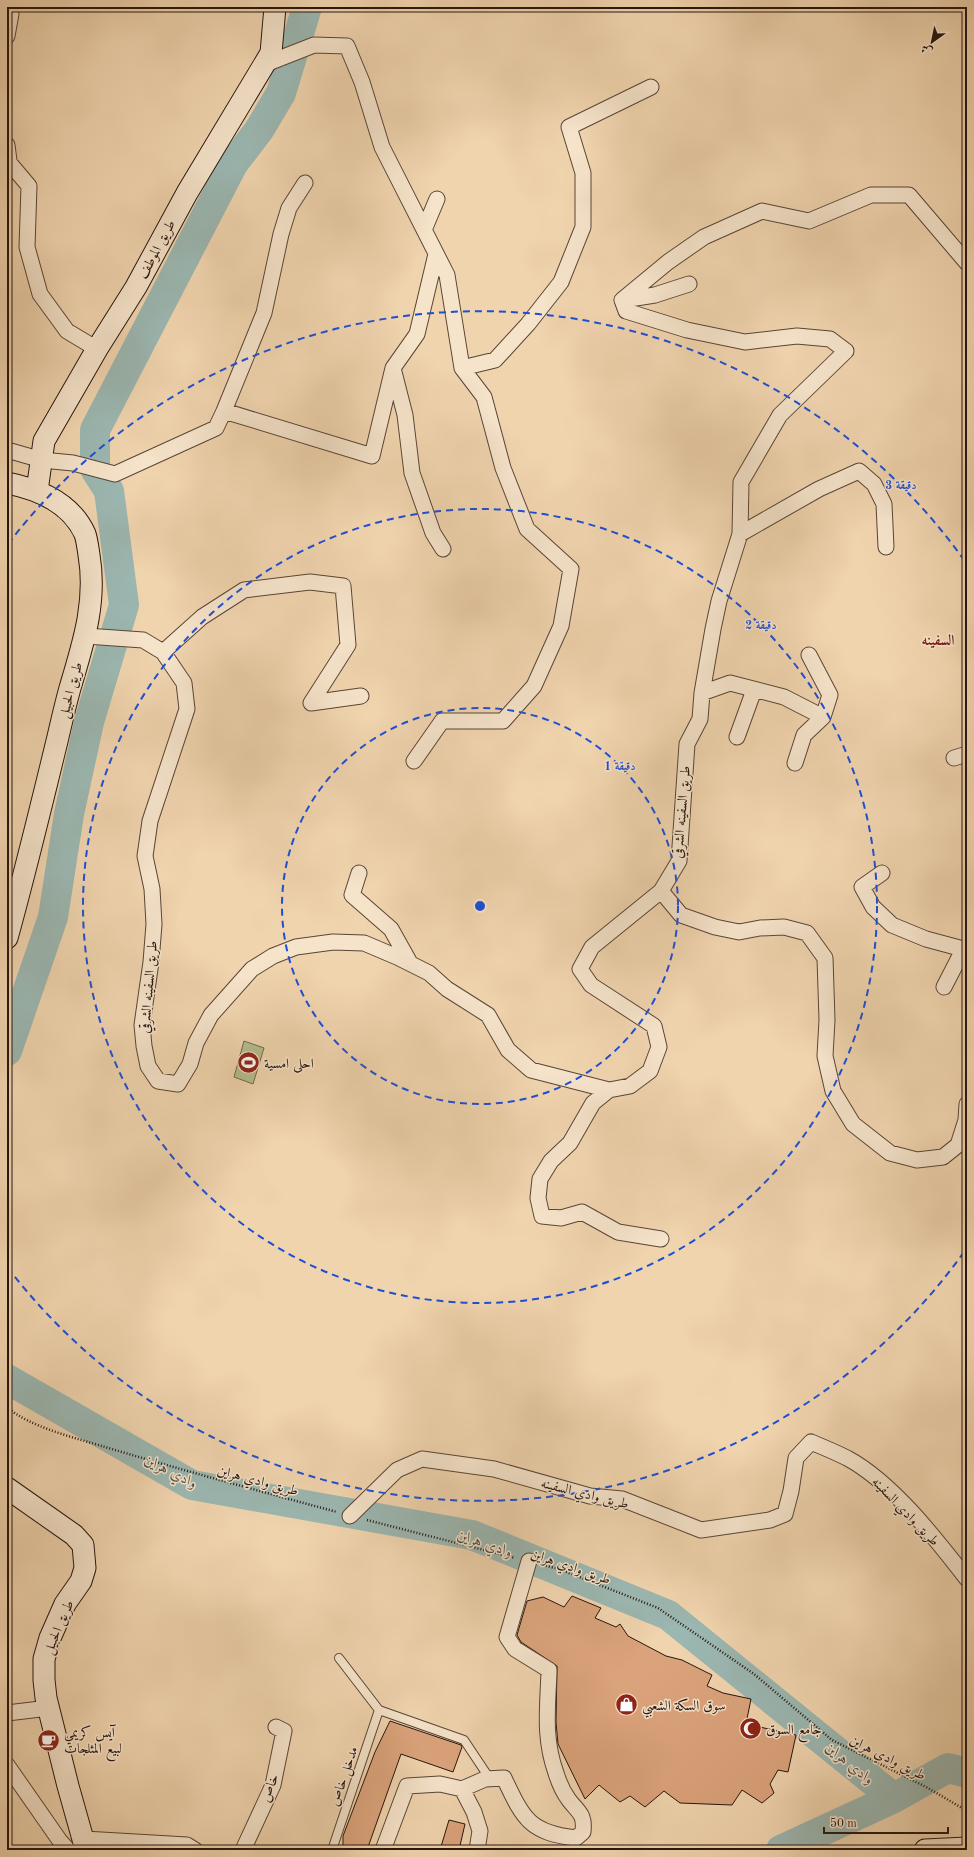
<svg xmlns="http://www.w3.org/2000/svg" width="974" height="1857" font-family="'Old Standard TT',Amiri,serif">
<rect width="100%" height="100%" fill="#f0d4ae"/>
<filter id="stains"><feTurbulence type="fractalNoise" baseFrequency=".005" numOctaves="4"/><feColorMatrix values="0 0 0 0 .2 0 0 0 0 .09 0 0 0 0 .02 0 0 0 .5 -.17"/></filter>
<radialGradient id="worn" r=".72"><stop offset=".6" stop-color="#630" stop-opacity="0"/><stop offset="1" stop-color="#630" stop-opacity=".3"/></radialGradient>
<path fill="#b5be8e" stroke="#6e6a4e" d="M244,1041L264,1048L253,1084L234,1077Z"/>
<g fill="none" stroke-linecap="round" stroke-linejoin="round">
<path stroke="#9bb7b1" stroke-width="30" d="M7,1051L53,917L69,814L89,722L124,605L109,491L95,469V430L233,164L259,130L281,93L307,7
M7,1379L192,1485L472,1535L668,1615L894,1798
M781,1850L894,1798L948,1768L967,1773"/>
</g>
<path fill="#dba37b" stroke="#27150e" d="M572,1596L601,1608L595,1618L616,1627L620,1624L628,1636L666,1656L682,1660L712,1675L707,1686L723,1693L751,1699L746,1724L796,1735L788,1772L778,1770L770,1784L774,1793L762,1803L742,1790L732,1805L680,1803L664,1791L645,1807L630,1796L620,1802L599,1785L585,1799L558,1744L556,1722L557,1666L521,1642L517,1635L527,1601L543,1597L564,1607Z
M390,1721L461,1745L462,1747L453,1772L401,1754L367,1850H343V1836L375,1752Z
M449,1820L465,1824L459,1850H440Z"/>
<g fill="none" stroke-linecap="round" stroke-linejoin="round">
<defs>
<path id="lane" d="M339,1658L379,1710L464,1740L490,1779
M332,1850L379,1710"/>
<path id="street" d="M7,36L11,14L9,7
M263,65L314,45L347,46L362,82L382,147L447,275L462,368L484,397L503,468L527,529L571,569L561,626L534,686L503,721H442L414,761
M7,145L9,161
M7,160L29,186L27,247L40,294L67,331L97,349
M305,183L289,208L281,234L264,313L224,411L372,456L393,368
M424,230L437,199
M436,254L417,334L393,368L405,415L412,473L433,533L443,549
M623,300L655,295L689,284
M462,368L495,360L528,324L561,282L583,227V173L569,127L651,87
M7,450L42,460L73,463L115,474L216,428L224,411
M740,534L819,489L859,471L874,484L884,504L886,547
M86,636L143,640L163,652L184,683L187,709L150,821L145,856L152,889L154,924L151,962L142,1025L144,1046L148,1066L158,1081L178,1084L190,1064L196,1043L211,1015L252,969L273,956L296,947L333,942L364,943L397,957L429,973L447,989L488,1015L508,1050L531,1070L609,1090L630,1086L650,1071L659,1047L654,1026L591,985L580,969L592,947L661,891L679,861L687,744L700,719L702,693L713,629L719,601L740,534L741,482L780,415L846,351L830,339L797,336L745,342L687,330L626,311L622,300L668,262L704,237L762,211L809,221L871,195H909L967,263
M163,652L202,617L244,590L310,582L343,586L348,645L311,703L361,696
M702,693L730,683L784,697L823,717L830,695L809,655
M737,737L754,690
M954,758L967,754
M795,763L804,735L823,717
M359,873L352,895L391,929L410,963
M882,873L862,887L873,907L892,925L926,939L967,950
M661,891L681,915L715,927L739,932L760,928L784,927L807,933L825,958L827,1020L825,1056L833,1091L853,1124L890,1153L917,1160L943,1157L958,1145L966,1120L967,1104
M944,987L963,950
M609,1090L593,1103L570,1143L551,1161L540,1179L538,1198L542,1216L561,1218L582,1212L618,1232L661,1239
M350,1516L397,1470L422,1459L494,1469L590,1496L622,1499L701,1530L770,1520L785,1514L791,1491L796,1458L811,1442C823,1447 835,1452 847,1458C892,1482 936,1539 967,1579
M7,1713L49,1708
M7,1765L60,1841L68,1850
M462,1789L485,1779L504,1778C523,1818 529,1833 576,1838L583,1832C585,1814 579,1813 569,1800C563,1792 559,1783 556,1773C543,1737 548,1707 549,1670L515,1649L507,1637L529,1561
M84,1839L187,1845L195,1850
M243,1850L273,1785L284,1731L276,1727
M383,1850L407,1786L440,1784L462,1789L474,1812L480,1831L477,1850"/>
<path id="secondary" d="M7,483C38,489 71,503 85,534C87,540 88,548 89,555C97,602 83,644 70,688C65,706 61,724 57,741C41,807 25,873 7,938
M37,491L44,441L97,349L136,287L187,193L271,53L275,7
M7,1488L74,1535L83,1545L85,1568L81,1581L65,1604L50,1638L44,1659V1680L46,1698L68,1786L86,1850
M925,1850L967,1848"/>
</defs>
<use href="#lane" stroke="#594536" stroke-width="10"/>
<use href="#street" stroke="#594536" stroke-width="17"/>
<use href="#secondary" stroke="#27150e" stroke-width="23"/>
<path stroke="#27150e" stroke-width="2.5" stroke-dasharray="1 2" stroke-linecap="butt" d="M7,1407C29,1427 76,1438 105,1447C182,1470 259,1491 337,1512
M367,1520L515,1558
M543,1565L559,1569L658,1608L754,1674L832,1740L928,1788L967,1811"/>
<use href="#lane" stroke="#f5e3ca" stroke-width="8"/>
<use href="#street" stroke="#f5e3ca" stroke-width="15"/>
<use href="#secondary" stroke="#f5e3ca" stroke-width="21"/>
</g>
<g fill="none" stroke="#1d4ed8" stroke-width="2" stroke-dasharray="7 5">
<circle cx="480" cy="906" r="198"/>
<circle cx="480" cy="906" r="397"/>
<path d="M964 1252A595 595 0 0 1 8 1268M8 544A595 595 0 0 1 964 560"/>
</g>
<defs>
<symbol id="stadium-disc" viewBox="-11 -11 22 22"><circle r="9.5" fill="#8f2418" stroke="#f5e3ca"/><path d="M0-5a6.5 5 0 1 0 0 10a6.5 5 0 1 0 0-10ZM-3.5-1.8h7v3.6h-7Z" fill="#fff"/></symbol>
<symbol id="shop-disc" viewBox="-11 -11 22 22"><circle r="9.5" fill="#8f2418" stroke="#f5e3ca"/><path d="M-5-2.5h2.3a2.7 3.5 0 0 1 5.4 0H5L5.5 6h-11ZM-1.5-2.5h3a1.5 2.3 0 0 0-3 0Z" fill="#fff"/></symbol>
<symbol id="mosque-disc" viewBox="-11 -11 22 22"><circle r="9.5" fill="#8f2418" stroke="#f5e3ca"/><path d="M3.5-4.9A6 6 0 1 0 3.5 4.9A5 5 0 1 1 3.5-4.9Z" fill="#fff"/></symbol>
<symbol id="cafe-disc" viewBox="-11 -11 22 22"><circle r="9.5" fill="#8f2418" stroke="#f5e3ca"/><path d="M-5.5-4.5H6V0H3Q3 3.5 0 3.5H-2.5Q-5.5 3.5-5.5 0ZM3-3.2v2h1.7v-2ZM-6 4.5H4V6H-6Z" fill="#fff"/></symbol>
</defs>
<g fill-rule="evenodd">
<use href="#stadium-disc" x="236" y="1050" width="25" height="25"/>
<use href="#shop-disc" x="614" y="1692" width="25" height="25"/>
<use href="#mosque-disc" x="738" y="1716" width="25" height="25"/>
<use href="#cafe-disc" x="36" y="1728" width="25" height="25"/>
</g>
<g text-anchor="middle" stroke-width="3" stroke-linejoin="round" paint-order="stroke">
<g font-size="14" fill="#27150e" stroke="#f5e3ca">
<text transform="translate(156 249) rotate(-62)" y="5">طريق الموطف</text>
<text transform="translate(70 690) rotate(-75)" y="5">طريق الحبيل</text>
<text transform="translate(681 812) rotate(-85)" y="5">طريق السفينه الشرقي</text>
<text transform="translate(148 987) rotate(-85)" y="5">طريق السفينه الشرقي</text>
<text transform="translate(258 1480) rotate(15)" y="5">طريق وادي هراين</text>
<text transform="translate(585 1493) rotate(14)" y="5">طريق وادي السفينه</text>
<text transform="translate(906 1511) rotate(46)" y="5">طريق وادي السفينه</text>
<text transform="translate(571 1566) rotate(19)" y="5">طريق وادي هراين</text>
<text transform="translate(58 1627) rotate(-67)" y="5">طريق الحبيل</text>
<text transform="translate(888 1757) rotate(27)" y="5">طريق وادي هراين</text>
<text transform="translate(343 1776) rotate(-71)" y="5">مدخل خاص</text>
<text transform="translate(269 1788) rotate(-71)" y="5">خاص</text>
</g>
<g font-size="14" fill="#27150e" stroke="#f5e3ca" text-anchor="start">
<text x="264" y="1068">احلى امسية</text>
<text x="642" y="1710">سوق السكة الشعبي</text>
<text x="766" y="1734">جامع السوق</text>
<text x="64" y="1737">آيس كريمي<tspan x="64" dy="16">لبيع المثلجات</tspan></text>
</g>
<g font-size="15" font-weight="bold" fill="#7a1f14" stroke="#f5e3ca">
<text x="938" y="645">السفينه</text>
</g>
<g font-size="15" font-style="italic" fill="#504e47" stroke="#f5e3ca">
<text transform="translate(171 1471) rotate(27)" y="5">وادي هراين</text>
<text transform="translate(485 1543) rotate(19)" y="5">وادي هراين</text>
<text transform="translate(850 1763) rotate(39)" y="5">وادي هراين</text>
</g>
</g>
<circle cx="480" cy="906" r="6" fill="#1d4ed8" stroke="#f5e3ca" stroke-width="2"/>
<g font-size="12" text-anchor="middle" font-weight="bold" fill="#1d4ed8" stroke="#f5e3ca" stroke-width="3" stroke-linejoin="round" paint-order="stroke">
<text x="901" y="489">3 دقيقة</text>
<text x="761" y="629">2 دقيقة</text>
<text x="620" y="770">1 دقيقة</text>
</g>
<rect width="974" height="1857" fill="none" stroke="#f0d4ae" stroke-width="24"/>
<rect x="8" y="8" width="958" height="1841" fill="none" stroke="#27150e" stroke-width="2"/>
<rect x="12" y="12" width="950" height="1833" fill="none" stroke="#27150e"/>
<g transform="translate(932 42) rotate(213)" stroke="#f5e3ca" stroke-width="3" paint-order="stroke">
<path d="M0-3L7 15L0 10L-7 15Z" fill="#27150e"/>
<text y="-6" font-size="11" font-weight="bold" text-anchor="middle" fill="#27150e">ش</text>
</g>
<path d="M824 1827v6h124v-6" fill="none" stroke="#27150e" stroke-width="2"/>
<text x="830" y="1827" font-size="12" fill="#27150e" stroke="#f5e3ca" stroke-width="3" paint-order="stroke">50 m</text>
<rect width="100%" height="100%" filter="url(#stains)"/>
<rect width="100%" height="100%" fill="url(#worn)"/>
</svg>
